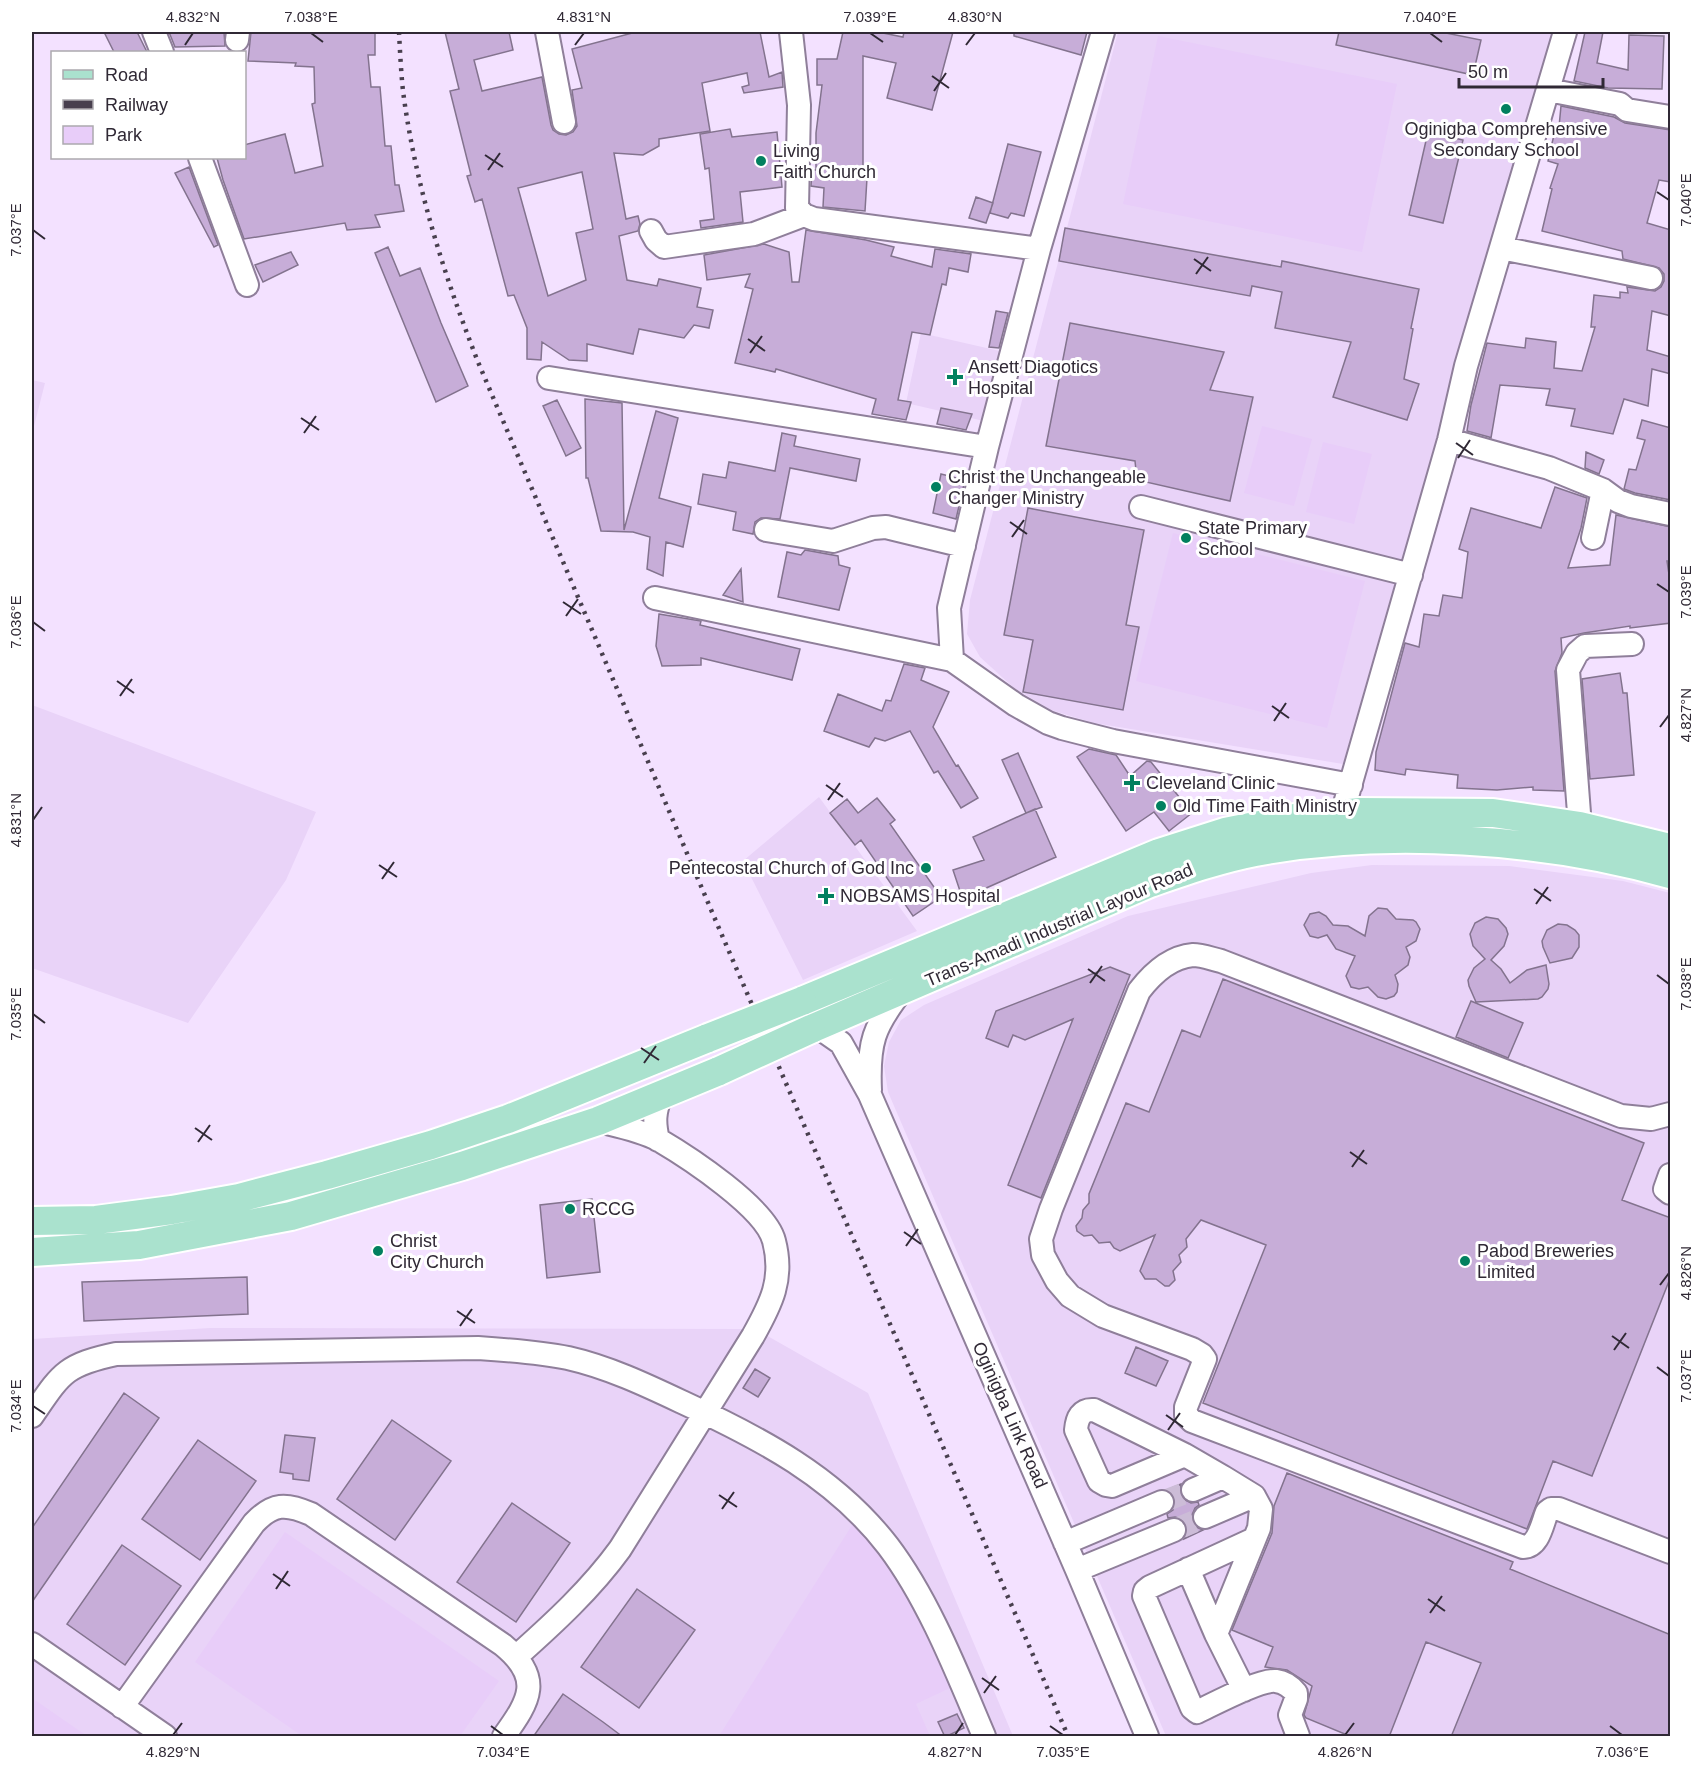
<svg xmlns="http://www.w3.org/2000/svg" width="1702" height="1768" font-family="Helvetica,sans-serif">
<rect width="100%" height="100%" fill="#f3e1ff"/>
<path fill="#e9d3f8" d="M1118,32H1553L1343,764L1094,723L1051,710L1014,688L980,657L967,634L970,600Z
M921,333L1004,352L988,422L906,403Z
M32,380L45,383L32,434Z
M32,705L316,812L286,880L188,1023L32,968Z
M819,797L917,931L803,980L743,861Z
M1372,865L1509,866L1623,881L1670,893V1736H1166L888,1092L884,1066L889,1042L901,1020L924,1005L1128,916L1311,873Z
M210,1328L744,1329L758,1340L764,1334L868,1393L1013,1736H32V1339Z"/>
<path fill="#e8cdf9" d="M1158,36L1397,84L1362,252L1123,204Z
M1262,426L1312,439L1294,506L1244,493Z
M1323,442L1372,454L1354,524L1306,512Z
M1173,533L1365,581L1327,728L1136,681Z
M854,1522L890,1567L923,1618L952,1687L916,1704L930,1736H719Z
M285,1532L499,1681L460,1736H302L195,1662Z
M32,1698L87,1736H32Z"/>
<path fill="#c7add8" stroke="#83738e" stroke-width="1.5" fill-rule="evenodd" d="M104,32H137L147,52H114Z
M169,32H224L225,46L175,47Z
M251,32H375V55H368L371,87H380L385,146H391L395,185H399L404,211L375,215L380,227L347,230L345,223L244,239L223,180L217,158H244V145L285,134L295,173L323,166L312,104L315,103L314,67L295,66L296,63L248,61Z
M445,32H509L513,50L474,60L482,91L542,77L551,125L553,130L559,134L566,135L573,132L577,126L572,90L582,88L572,49L636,32H760L769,77L782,72L783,87L744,93L742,87L749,85L747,73L702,83L710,131L659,139V146L643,155L614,153L626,219L638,216L640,224L638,231L619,236L627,280L657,286L659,279L701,288L697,307L713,310L709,328L694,325L684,338L639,329L633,354L587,344V361L569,360L542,342L541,360L527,359V328L514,295L508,296L482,199L475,202L467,176L471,175L450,91L459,89ZM582,172L593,229L576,233L586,280L548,296L518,188Z
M843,32H878L903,37L904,32H953L932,110L887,98L896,63L863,56V178H867L865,211L823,207L824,188L811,186L812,170H816V133L822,85H817V59H837Z
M1014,32H1087L1081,55L1014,36Z
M1339,32H1441L1481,40L1473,75L1336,45Z
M1585,32H1603L1597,63L1628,70L1629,35L1664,36L1662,89L1608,88L1574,81Z
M1561,106L1614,117L1625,123L1671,130V182L1659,180L1647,223L1671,230V316L1652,311L1647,350L1671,357V374L1652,369L1648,406L1624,399L1613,434L1571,426L1575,409L1546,405L1550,389L1500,385L1491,438L1489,437L1467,431L1471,405L1487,343L1525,348L1526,338L1556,342L1554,368L1582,371L1595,327H1591L1594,295L1620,298V292L1628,293L1627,287L1655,291L1661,287L1664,281V274L1659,268L1623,259L1622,251L1542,231L1552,189L1550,188L1558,164L1548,161L1556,126L1559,127Z
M730,129L732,137L777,132L782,187L740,192L743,222L701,228L700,221L714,219L709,168L705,169L700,134Z
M1428,132L1463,140L1443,223L1409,215Z
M1008,144L1041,152L1024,216L1011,213L1008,218L990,213Z
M189,167L218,245L214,247L175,173Z
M976,197L993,203L986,223L969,218Z
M1065,228L1281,267L1282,261L1419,289L1411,328L1413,329L1404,379L1419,384L1407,420L1333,397L1351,342L1275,328L1282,292L1252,286L1250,296L1059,261Z
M806,230L866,240L894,247L891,256L932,267L935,249L971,254L968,272L949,268L946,285L942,284L930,335L912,332L898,400L911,402L906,420L872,414L876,399L776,369L775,372L735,363L753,289L745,287L750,274L707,280L704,255L764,244L789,252L792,282H799Z
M388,247L400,276L420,268L441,323L468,386L436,402L375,253Z
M291,252L298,265L263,282L255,265Z
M996,311L1008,313L999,348L989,347Z
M1070,323L1224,352L1210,390L1253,397L1230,501L1137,480L1135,461L1046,446Z
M585,399L622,403L624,530L656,411L678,418L659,498L691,507L683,547L666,542L663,576L647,569L650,537L633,532L601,531L588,478H586Z
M557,400L581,448L566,456L543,406Z
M941,408L972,414L966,430L937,424Z
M1642,420L1671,428V500L1635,493L1624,489L1629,469L1636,470L1645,440L1637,438Z
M782,433L796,436L794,446L860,459L856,481L790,468L780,519L761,518L755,522L753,534L733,530L736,512L698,504L703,474L726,478L729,462L775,471Z
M1586,452L1604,460L1599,474L1585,468Z
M941,474L965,480L956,519L933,513Z
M1555,487L1587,498L1581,528L1568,568L1610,565L1616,515L1671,527V561H1667L1671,588V623L1630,628V626L1584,633L1561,638L1562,653L1555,671L1564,791L1533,790V787L1497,790L1457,788L1458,775L1406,769L1405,775L1375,770L1376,752L1405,643L1419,647L1424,614L1439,616L1443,595L1462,598L1468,552L1459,549L1471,508L1541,528Z
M1028,508L1144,530L1126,625L1139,627L1123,710L1023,692L1033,640L1004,635Z
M805,550L838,556L839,565L850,568L839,610L778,597L787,552L801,555Z
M741,569L743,602L723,595Z
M659,614L701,621L700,625L800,649L792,680L701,658V665L662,666L656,646Z
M904,664L925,668L921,680L949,692L933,727L956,766L958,765L978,798L961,808L938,771L934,773L910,731L885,741L875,738L869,747L824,731L838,694L882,711L886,700L891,701Z
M1620,673L1623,693H1627L1634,775L1590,779L1582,679Z
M1089,749L1116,755L1130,776L1147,761L1151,762L1192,813L1169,831L1154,812L1126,831L1077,757Z
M1018,753L1042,807L1026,813L1002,760Z
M877,798L895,820L890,824L941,897L913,916L861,840L855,845L830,813L847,799L858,813Z
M1035,809L1056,857L984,889L985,892L963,900L953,870L984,860L973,837Z
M1378,908L1387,909L1396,919L1413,920L1416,922L1420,929L1416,941L1406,947L1410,957L1408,965L1395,975L1398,984L1397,992L1394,996L1386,999L1378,997L1368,987L1359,989L1351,987L1346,976L1355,956L1336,949L1327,935L1318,938L1310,936L1304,925L1310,914L1319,912L1326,916L1333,925L1348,926L1365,936L1369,916Z
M1486,917L1498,919L1506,928L1508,934L1504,946L1491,960L1501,969L1510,983L1527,970L1546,965L1549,984L1548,989L1542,997L1538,999L1476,1002L1469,986L1468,980L1474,968L1485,959L1473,946L1470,934L1475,923Z
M1558,924L1567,925L1575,930L1579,935V947L1572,958L1550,963L1543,947L1542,941L1547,930Z
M1110,967L1130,975L1041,1198L1008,1185L1073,1019L1025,1040L1013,1035L1008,1047L986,1038L996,1011Z
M1223,979L1644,1143L1622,1200L1671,1218V1276L1592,1476L1553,1461L1527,1529L1203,1403L1266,1245L1201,1220L1186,1239L1187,1247L1179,1255L1181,1262L1173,1271L1175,1280L1169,1286H1165L1156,1279H1145L1140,1271L1155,1235L1120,1251L1114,1248L1110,1242L1099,1243L1092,1235L1084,1236L1077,1231L1076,1226L1082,1218L1083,1210L1089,1203V1194L1126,1103L1149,1112L1182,1030L1200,1037Z
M1471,1001L1523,1023L1508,1058L1456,1037Z
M592,1199L600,1272L547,1278L540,1205Z
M247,1277L248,1314L84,1321L82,1282Z
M1136,1347L1168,1361L1156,1386L1125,1373Z
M755,1369L770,1378L758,1397L743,1388Z
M124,1393L159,1418L32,1602V1528Z
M392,1420L451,1461L395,1540L337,1499Z
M285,1435L315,1438L309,1481L293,1479V1474L280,1472Z
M198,1440L256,1481L200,1560L142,1519Z
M1287,1473L1513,1562L1510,1569L1671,1635V1737H1451L1481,1663L1426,1642L1389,1737H1352L1306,1718L1304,1715L1312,1686L1287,1670L1265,1667L1273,1647L1232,1630L1272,1533L1274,1506Z
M1181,1484L1180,1495L1185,1500L1191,1503L1198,1502L1199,1505L1195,1508L1192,1515V1522L1196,1527L1203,1530L1184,1539L1187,1532L1186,1524L1182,1519L1175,1517L1168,1518L1167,1514L1173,1510L1175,1503L1174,1496L1167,1490Z
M512,1503L570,1543L516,1622L457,1582Z
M122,1545L181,1586L125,1665L67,1624Z
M637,1589L695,1630L639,1708L581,1667Z
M563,1694L603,1722L623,1737H533Z
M957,1714L964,1728L945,1737L938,1722Z"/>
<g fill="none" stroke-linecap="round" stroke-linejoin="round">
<path stroke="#ccbcd7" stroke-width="22" stroke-dasharray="22 11" stroke-linecap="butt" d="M1162,1502L1193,1490
M1174,1530L1205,1517"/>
<defs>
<path id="minor" d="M154,32L162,52
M547,32L564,122
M791,32L799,105L797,208L804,215L814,219L1039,249
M237,40L238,32
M1548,90L1620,104L1627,110L1670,117
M200,158L247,285
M651,231L656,240L664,247L754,234L804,215
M1501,248L1651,278
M549,378L987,447
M1449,440L1549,468L1603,490L1618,501L1631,506L1670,514
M1141,507L1411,575
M766,530L833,541L873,528L886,527L964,546
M1593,538L1603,490
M655,598L952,660L1016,705L1048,723L1062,728L1113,741L1351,785
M952,660L949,608L987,447L1039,249L1103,32
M1342,814L1449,440L1466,366L1565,32
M1580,826L1568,670L1577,653L1585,646L1632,644
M818,1027L841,1043L870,1095L1077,1570L1147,1736
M870,1090C868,1043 873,1027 903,989
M1670,1114L1651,1119L1621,1116L1221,961C1212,959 1202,955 1193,955C1170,957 1152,974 1139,991L1051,1209L1041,1239L1043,1255L1057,1281L1070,1296L1103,1316L1192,1349L1202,1355L1205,1359L1186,1407V1415L1192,1421L1523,1547C1539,1547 1542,1524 1547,1512L1551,1509H1559L1670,1552
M658,1140C654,1123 654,1112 661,1096
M1670,1175L1665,1189L1670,1193
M32,1416C61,1374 64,1365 116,1354L478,1348C508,1350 538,1352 568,1358C608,1367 646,1385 682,1402C760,1438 835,1477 888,1546C929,1600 958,1675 984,1736
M1185,1455L1112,1486L1106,1485L1099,1481L1076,1430C1077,1418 1081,1409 1094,1410L1185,1455L1223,1477L1254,1496L1261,1509L1259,1528L1216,1634
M1193,1490L1223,1477
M1205,1517L1254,1496
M1254,1539L1150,1587L1145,1591L1144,1596L1192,1708L1197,1712C1214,1704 1260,1679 1276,1681C1284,1682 1291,1687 1296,1693V1699L1290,1715L1298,1736
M1065,1543L1162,1502
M1188,1569L1216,1634L1244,1690
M1077,1570L1174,1530
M32,1644L165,1736
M517,1656C554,1623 591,1589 620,1549L753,1336C771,1304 784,1279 774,1241C766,1208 688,1157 659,1140C640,1130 618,1126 598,1121
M122,1707L254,1523C273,1503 286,1503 311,1514L503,1645C543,1678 530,1700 504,1736"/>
<path id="major" d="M802,1001L1159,853L1225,832L1295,818L1360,812L1493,813L1580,826L1670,848
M811,1029L1150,883C1185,871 1219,859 1255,852C1384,828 1544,838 1670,874
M32,1221L96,1220L172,1210L239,1198L327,1175L431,1145L508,1119L708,1038
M32,1252L139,1245L291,1216L462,1166L598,1121L719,1071"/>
</defs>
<use href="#minor" stroke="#8f7f9a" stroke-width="26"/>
<use href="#major" stroke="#fff" stroke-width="32"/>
<use href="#minor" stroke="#fff" stroke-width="22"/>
<use href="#major" stroke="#aae2ce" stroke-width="28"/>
<path stroke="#483f4e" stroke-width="4.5" stroke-dasharray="3 6" stroke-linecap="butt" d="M399,32C400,51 401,72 403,91C415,184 444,275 478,362L712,912L1068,1736"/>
<defs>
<path id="major-bridge" d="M708,1038L802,1001
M719,1071L811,1029"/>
</defs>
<use href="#major-bridge" stroke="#fff" stroke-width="32" stroke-linecap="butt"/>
<use href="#major-bridge" stroke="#aae2ce" stroke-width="28"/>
</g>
<path fill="none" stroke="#302935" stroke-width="2" d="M311,33L323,42M870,33L883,42M1430,33L1442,42M185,45L193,33M575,45L584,33M966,45L975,33M932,76L949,88M934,91L946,73M485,155L503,167M488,170L500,153M1657,192L1669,200M33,230L45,239M1194,259L1211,271M1196,274L1208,257M748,339L765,351M750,353L762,336M301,418L319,430M304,433L316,416M1456,443L1473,455M1458,458L1470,440M1010,522L1027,534M1012,537L1024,520M1657,584L1669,592M563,602L581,614M566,616L578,599M33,622L45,631M117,681L134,693M120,696L132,679M1272,706L1289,718M1274,721L1286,703M1660,727L1669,715M826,785L843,797M828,800L840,783M33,820L42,807M379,865L397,877M382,879L394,862M1534,889L1551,901M1536,904L1548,887M1088,969L1105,981M1657,975L1669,984M1090,983L1102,966M33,1014L45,1023M641,1048L659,1060M644,1063L656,1046M195,1128L212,1140M198,1142L210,1125M1350,1152L1367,1164M1352,1167L1364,1150M904,1232L921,1244M906,1246L918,1229M1660,1285L1669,1273M457,1311L475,1323M460,1326L472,1309M1612,1336L1629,1348M1614,1350L1626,1333M1657,1367L1669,1376M33,1406L45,1414M1166,1415L1183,1427M1168,1430L1180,1413M719,1495L737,1507M722,1509L734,1492M273,1574L290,1586M276,1589L288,1571M1428,1599L1445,1611M1430,1613L1442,1596M982,1678L999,1690M984,1693L996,1676M491,1726L503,1735M1050,1726L1063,1735M1610,1726L1622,1735M173,1735L182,1723M955,1735L963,1723M1345,1735L1354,1723"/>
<g fill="#02805f" stroke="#fff" stroke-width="2">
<circle cx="1506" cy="109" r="6"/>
<circle cx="761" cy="161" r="6"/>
<path d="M952 368h6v6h6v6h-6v6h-6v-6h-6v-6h6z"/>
<circle cx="936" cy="487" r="6"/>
<circle cx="1186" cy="538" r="6"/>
<path d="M1129 774h6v6h6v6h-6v6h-6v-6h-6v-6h6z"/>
<circle cx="1161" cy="806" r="6"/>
<circle cx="926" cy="868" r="6"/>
<path d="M823 887h6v6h6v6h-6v6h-6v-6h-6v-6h6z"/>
<circle cx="570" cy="1209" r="6"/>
<circle cx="378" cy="1251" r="6"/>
<circle cx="1465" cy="1261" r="6"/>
</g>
<g text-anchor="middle" stroke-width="6" stroke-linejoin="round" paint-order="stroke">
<g font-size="18" fill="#302935" stroke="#fff" text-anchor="start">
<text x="1506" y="135" text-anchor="middle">Oginigba Comprehensive<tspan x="1506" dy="21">Secondary School</tspan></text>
<text x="773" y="157">Living<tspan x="773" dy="21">Faith Church</tspan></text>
<text x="968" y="373">Ansett Diagotics<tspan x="968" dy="21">Hospital</tspan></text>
<text x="948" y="483">Christ the Unchangeable<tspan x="948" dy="21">Changer Ministry</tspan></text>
<text x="1198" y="534">State Primary<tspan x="1198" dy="21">School</tspan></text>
<text x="1146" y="789">Cleveland Clinic</text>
<text x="1173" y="812">Old Time Faith Ministry</text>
<text x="914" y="874" text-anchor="end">Pentecostal Church of God Inc</text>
<text x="840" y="902">NOBSAMS Hospital</text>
<text x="582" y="1215">RCCG</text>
<text x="390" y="1247">Christ<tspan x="390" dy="21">City Church</tspan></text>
<text x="1477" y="1257">Pabod Breweries<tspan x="1477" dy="21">Limited</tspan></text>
</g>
<g font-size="18" fill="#302935" stroke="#fff">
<text transform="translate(1059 925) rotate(-23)" y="6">Trans-Amadi Industrial Layour Road</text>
<text transform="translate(1010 1415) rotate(66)" y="6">Oginigba Link Road</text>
</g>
</g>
<rect width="1702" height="1768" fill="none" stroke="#ffffff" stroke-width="66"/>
<rect x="51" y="51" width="195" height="108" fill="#ffffff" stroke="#aca9ae" stroke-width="1.5"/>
<rect x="63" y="70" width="30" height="9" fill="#aae2ce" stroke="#aca9ae" stroke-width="1.5"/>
<text x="105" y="81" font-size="18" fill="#302935">Road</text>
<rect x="63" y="100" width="30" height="9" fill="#483f4e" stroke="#aca9ae" stroke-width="1.5"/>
<text x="105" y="111" font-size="18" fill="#302935">Railway</text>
<rect x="63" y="126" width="30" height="18" fill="#e8cdf9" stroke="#aca9ae" stroke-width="1.5"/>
<text x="105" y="141" font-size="18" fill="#302935">Park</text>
<path d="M1459 78v9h144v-9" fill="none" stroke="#302935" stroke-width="3"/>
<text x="1468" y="78" font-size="18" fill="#302935" stroke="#ffffff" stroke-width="4.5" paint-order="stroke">50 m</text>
<rect x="33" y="33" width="1636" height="1702" fill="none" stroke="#302935" stroke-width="2"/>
<g font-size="15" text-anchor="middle" fill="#302935">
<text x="193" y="22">4.832°N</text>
<text x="311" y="22">7.038°E</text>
<text x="584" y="22">4.831°N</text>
<text x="870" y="22">7.039°E</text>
<text x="975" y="22">4.830°N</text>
<text x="1430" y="22">7.040°E</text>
<text transform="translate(1686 200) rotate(-90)" y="5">7.040°E</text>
<text transform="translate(16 230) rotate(-90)" y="5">7.037°E</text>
<text transform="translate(1686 592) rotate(-90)" y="5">7.039°E</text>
<text transform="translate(16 622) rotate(-90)" y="5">7.036°E</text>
<text transform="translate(1686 715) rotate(-90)" y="5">4.827°N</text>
<text transform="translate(16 820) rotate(-90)" y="5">4.831°N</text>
<text transform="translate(1686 984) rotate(-90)" y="5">7.038°E</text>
<text transform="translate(16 1014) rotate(-90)" y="5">7.035°E</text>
<text transform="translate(1686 1273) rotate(-90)" y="5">4.826°N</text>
<text transform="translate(1686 1376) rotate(-90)" y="5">7.037°E</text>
<text transform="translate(16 1406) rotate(-90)" y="5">7.034°E</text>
<text x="173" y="1757">4.829°N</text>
<text x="503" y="1757">7.034°E</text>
<text x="955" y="1757">4.827°N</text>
<text x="1063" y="1757">7.035°E</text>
<text x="1345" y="1757">4.826°N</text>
<text x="1622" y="1757">7.036°E</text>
</g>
</svg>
